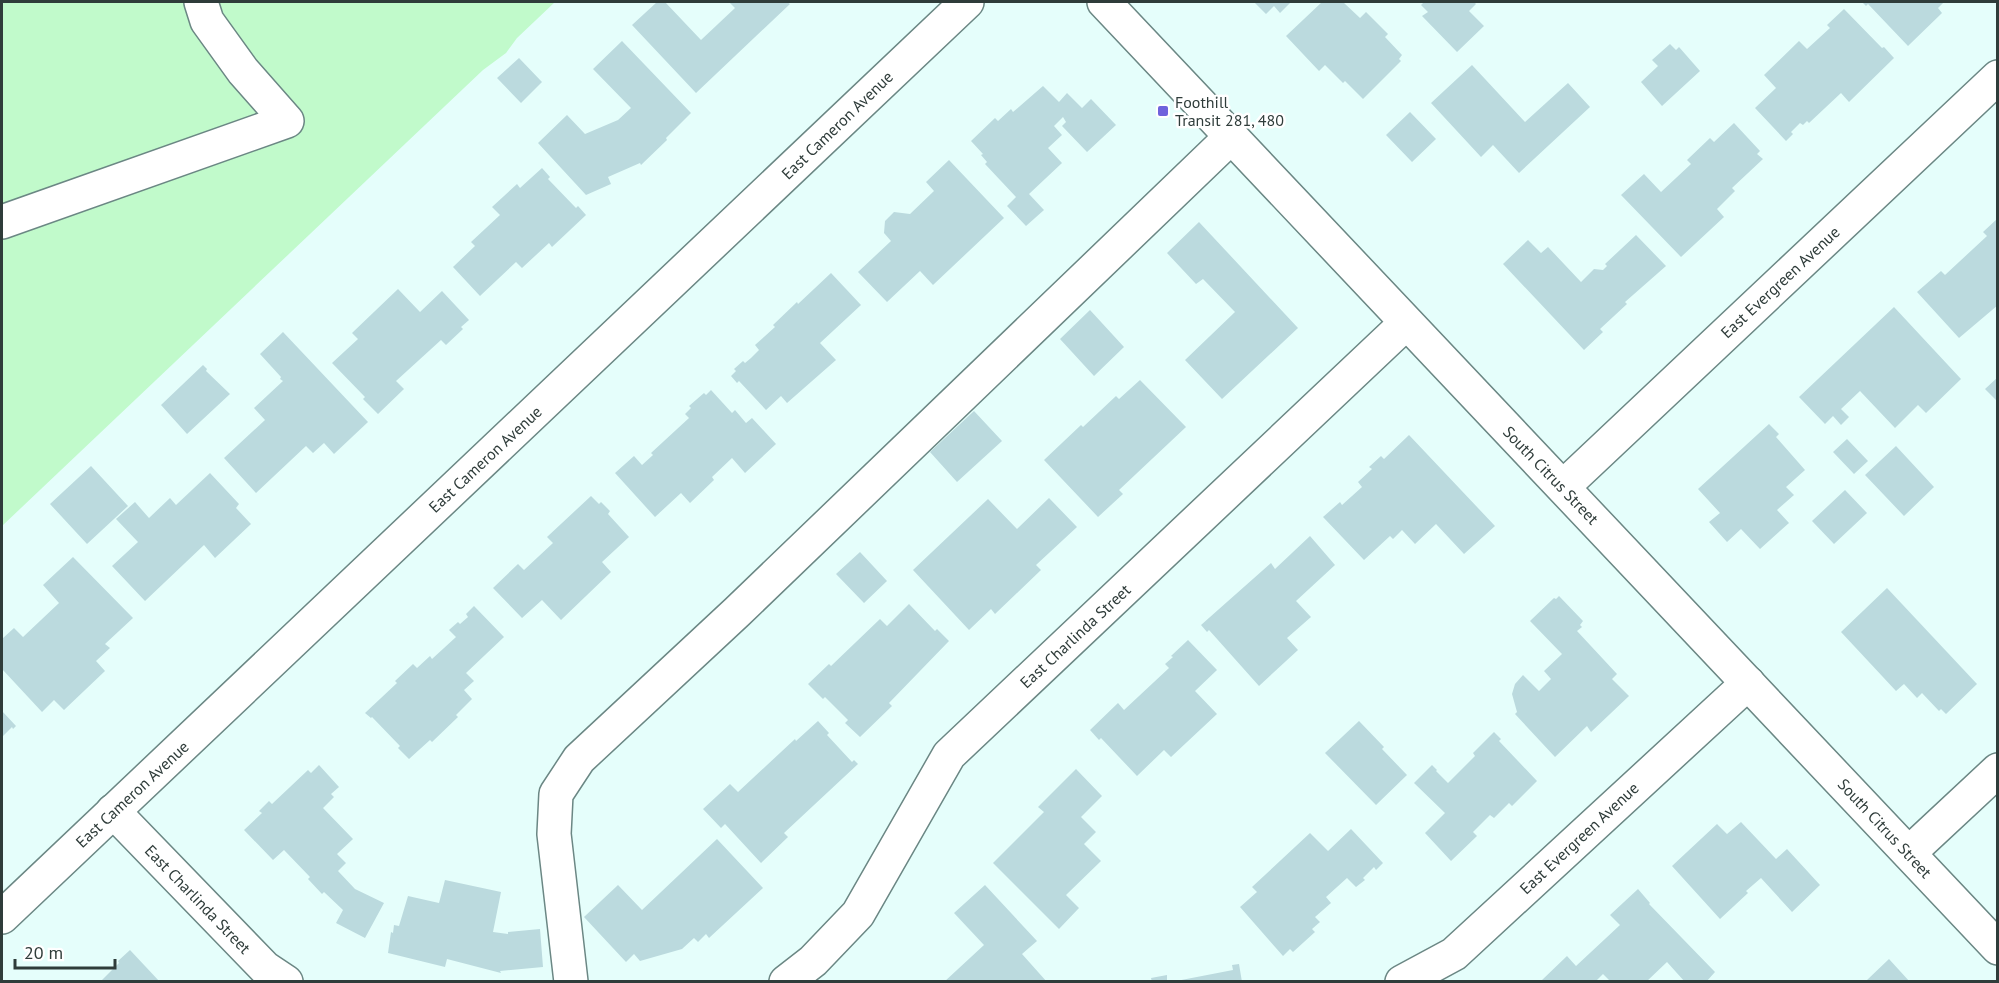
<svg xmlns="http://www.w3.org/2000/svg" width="1999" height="983" font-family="'PT Sans',sans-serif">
<rect width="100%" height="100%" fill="#e5fefb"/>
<path fill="#c1facb" d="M2,2H555L517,38L506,53L483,70L2,526Z"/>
<path fill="#bbdade" d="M657,2H665L701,40L735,8L729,2H787L790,4L696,93L632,25Z
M1254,2H1291L1280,13L1274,6L1266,14Z
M1322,2H1343L1360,18L1366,12L1388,34L1385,37L1402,55L1399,59L1401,61L1363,99L1345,81L1343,83L1325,65L1319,71L1286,36Z
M1424,2H1474L1476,4L1469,11L1484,26L1457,52L1422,16L1428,12L1421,5Z
M1862,2H1944L1938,8L1942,13L1908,46L1868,4L1866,6Z
M1844,9L1882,48L1884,47L1894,58L1849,102L1841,93L1809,123L1807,121L1803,125L1800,123L1791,132L1793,134L1786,141L1755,108L1776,88L1764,75L1799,41L1807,49L1830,28L1827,25Z
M622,41L691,113L666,138L667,140L641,165L640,163L608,177L611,184L586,195L538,143L567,115L585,134L618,120L631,108L593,69Z
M1670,44L1676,50L1679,47L1700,71L1662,106L1641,82L1658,66L1652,60Z
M519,58L542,82L521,103L497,78Z
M1472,65L1525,122L1568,83L1590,107L1519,173L1493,145L1481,157L1431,103Z
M1043,86L1059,102L1067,93L1082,108L1091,99L1116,125L1087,152L1062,126L1066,122L1063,117L1054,126L1062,135L1048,148L1062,163L1029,194L1044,210L1026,226L1007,206L1016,197L985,164L987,162L981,155L983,154L971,141L995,118L998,121L1011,109L1013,112Z
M1410,112L1436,139L1412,162L1386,135Z
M1734,123L1760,151L1757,154L1763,159L1732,188L1735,191L1717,209L1724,217L1681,257L1621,195L1644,174L1661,192L1691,164L1687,160L1710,138L1714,142Z
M949,160L1004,218L933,285L920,271L887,302L858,272L891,241L884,233L885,221L894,212L910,214L934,191L926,182Z
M542,168L550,177L548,179L576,208L578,206L586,215L552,247L549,243L522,268L516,262L480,296L453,267L475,246L471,242L500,215L492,207L517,184L520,188Z
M1998,218V305L1959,338L1917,292L1941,271L1945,275L1987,236L1983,232Z
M1199,222L1298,328L1222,399L1185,360L1235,312L1203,279L1196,284L1167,253Z
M1636,235L1666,266L1625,302L1627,304L1600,329L1603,332L1584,350L1503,264L1528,240L1541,253L1548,247L1581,282L1594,269L1603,270L1607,266L1605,264Z
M831,273L861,305L820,343L836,360L787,403L781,396L766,410L739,381L737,383L731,376L736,371L734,369L743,361L745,363L751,358L759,350L755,345L775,327L773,325L797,302L798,304Z
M398,289L420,312L442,291L469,320L461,327L463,329L446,345L441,340L396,381L404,389L378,414L363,399L365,397L332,363L358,339L352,333Z
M1894,307L1961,379L1926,413L1918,405L1895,428L1860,391L1841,409L1849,417L1841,425L1833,416L1825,424L1799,397Z
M1090,310L1124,347L1094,376L1060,339Z
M283,332L368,422L334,454L324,443L313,453L306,446L256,493L224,458L265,420L254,408L283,381L280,379L281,377L260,354Z
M203,365L207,369L206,371L230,394L187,434L161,405Z
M1998,377V402L1985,389Z
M1140,380L1186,427L1119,490L1123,494L1098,517L1044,460L1081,425L1083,427L1116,396L1119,399Z
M711,390L732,413L735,410L746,423L752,418L776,444L745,473L732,458L712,477L714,480L690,503L681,493L655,517L615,473L634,456L642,465L653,455L651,453L689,418L685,414L691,408L689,406L704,393L706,395Z
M974,411L1002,441L957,482L930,452Z
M1769,424L1779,434L1776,437L1805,470L1786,487L1794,495L1777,510L1789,523L1760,549L1741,529L1727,542L1709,522L1720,513L1698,489Z
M1409,435L1495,526L1464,554L1436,524L1415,544L1402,530L1393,539L1390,536L1364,560L1323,517L1340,502L1342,505L1362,487L1358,482L1372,469L1369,467L1381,456L1384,459Z
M1847,439L1868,461L1854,474L1833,452Z
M1896,446L1934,487L1904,516L1865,475Z
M91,466L128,506L87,544L50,504Z
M210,473L239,504L236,508L251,524L215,558L204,545L145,601L112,566L138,542L116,519L135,502L149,518L170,498L176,505Z
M1845,490L1867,513L1834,544L1812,521Z
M591,496L599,504L601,502L610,511L608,514L629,537L602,562L611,572L561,620L542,600L522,618L493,588L518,564L524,570L553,543L547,537Z
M1049,498L1077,527L1036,565L1041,570L995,614L991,609L969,630L913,570L988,499L1017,529Z
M1310,536L1335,565L1296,601L1311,617L1287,638L1298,650L1259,686L1209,630L1207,632L1201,625L1271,563L1275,569Z
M860,552L887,581L864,603L836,574Z
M73,557L133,618L105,644L110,648L96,661L105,671L64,710L54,700L42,712L2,669V639L14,628L23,637L59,603L43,585Z
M1887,588L1977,684L1946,714L1941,709L1939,711L1922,693L1917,698L1904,684L1896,691L1841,632Z
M1559,596L1583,621L1580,625L1582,627L1577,631L1617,674L1612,679L1629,696L1591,732L1587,726L1555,757L1515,714L1517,712L1512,694L1515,684L1523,675L1539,691L1551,679L1544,671L1562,654L1530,621L1554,598L1556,599Z
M909,604L935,631L937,629L949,641L889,703L892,706L860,737L845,723L848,720L825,697L823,699L808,684L829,664L831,666L880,619L887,626Z
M474,606L504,637L466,673L474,681L464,690L472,699L456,715L458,717L432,742L430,740L409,759L398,748L400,746L372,717L371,718L365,713L397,683L395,681L413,664L417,668L430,656L432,659L456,637L449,630L458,622L460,624L468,617L466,614Z
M1188,640L1217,670L1195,691L1217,714L1171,757L1164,750L1137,776L1101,738L1099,740L1090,730L1118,703L1124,710L1169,668L1165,664L1173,657L1171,656Z
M2,711L16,726L13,729L12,727L2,737Z
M818,721L829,733L827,735L852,762L854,760L858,764L784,833L788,837L761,863L725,824L721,828L703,809L730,784L738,792L795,739L796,741Z
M1359,721L1384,747L1382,749L1407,775L1376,805L1325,753Z
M1494,732L1501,739L1499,741L1537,781L1512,806L1509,803L1494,818L1490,815L1473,832L1477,836L1451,861L1425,833L1445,813L1414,783L1432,765L1437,770L1436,771L1448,783L1475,756L1473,753Z
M319,765L339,787L331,794L334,797L323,808L353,839L337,854L346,863L338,871L355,889L384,903L365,938L336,923L343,910L324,892L322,894L308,879L310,877L284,850L273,860L244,830L262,813L259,811L269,801L272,804L308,770L311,773Z
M1076,769L1102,796L1081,817L1096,832L1084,844L1101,861L1066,895L1079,908L1059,929L993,863L1044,812L1038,807Z
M1741,822L1776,859L1787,849L1820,885L1792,912L1761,878L1746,891L1748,893L1720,919L1672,866L1717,824L1727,834Z
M1351,829L1383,863L1376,870L1374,867L1363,878L1365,880L1356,887L1347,878L1326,897L1331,903L1315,917L1320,922L1312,929L1315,932L1293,952L1290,949L1283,956L1240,907L1257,892L1252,887L1310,833L1328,851Z
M717,839L763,888L709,938L706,934L698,942L694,938L682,949L640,961L634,954L626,962L584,917L618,885L642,910Z
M445,880L501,892L493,932L508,934V932L540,929L543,967L500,971L501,973L447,959L445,967L388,953L391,932L393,933L394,925L399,926L408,896L439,903Z
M985,885L1037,941L1022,954L1047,982H944L984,945L954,913Z
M1638,889L1650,903L1649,904L1715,972L1706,982H1685L1667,962L1646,982H1611L1603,974L1595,982L1542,980L1567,956L1576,966L1620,925L1610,915Z
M130,950L160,982H100L119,963L118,961Z
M1889,959L1910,982L1867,980Z
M1239,964L1242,982H1171L1233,970L1232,965Z
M1167,975V982H1152L1151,978Z"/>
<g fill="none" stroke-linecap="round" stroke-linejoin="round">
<defs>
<path id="minor" d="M2,222L287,121L243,71L207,21L201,2
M1563,487L1998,77
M113,811L265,968L286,982
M1909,853L1998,770
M571,982L554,834L556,794L579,759L737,612L1231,137
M786,982L813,961L858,914L949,755L1406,323
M1402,982L1454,954L1748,683"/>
<path id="major" d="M1104,2L1998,948
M2,917L967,2"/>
</defs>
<use href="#minor" stroke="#6b8784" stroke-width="36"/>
<use href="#major" stroke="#6b8784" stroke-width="36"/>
<use href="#minor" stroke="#fff" stroke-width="33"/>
<use href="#major" stroke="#fff" stroke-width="33"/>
</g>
<rect fill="#6f62dc" stroke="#fff" stroke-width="2" x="1157" y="105" width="12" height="12" rx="3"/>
<g text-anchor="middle" stroke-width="5" stroke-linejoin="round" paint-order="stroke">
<g font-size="16" fill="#2f3c3a" stroke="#fff" text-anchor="start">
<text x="1175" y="108">Foothill<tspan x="1175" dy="18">Transit 281, 480</tspan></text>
</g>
<g font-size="16" fill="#2f3c3a" stroke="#fff">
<text transform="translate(837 125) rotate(-44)" y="6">East Cameron Avenue</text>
<text transform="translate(1780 282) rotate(-43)" y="6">East Evergreen Avenue</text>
<text transform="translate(485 459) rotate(-43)" y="6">East Cameron Avenue</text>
<text transform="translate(1551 475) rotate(46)" y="6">South Citrus Street</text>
<text transform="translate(1075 636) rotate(-43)" y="6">East Charlinda Street</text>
<text transform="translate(132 794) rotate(-43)" y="6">East Cameron Avenue</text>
<text transform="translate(1885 828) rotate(47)" y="6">South Citrus Street</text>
<text transform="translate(1579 838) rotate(-43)" y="6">East Evergreen Avenue</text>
<text transform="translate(198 899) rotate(46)" y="6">East Charlinda Street</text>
</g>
</g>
<rect width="1999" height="983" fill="none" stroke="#2f3c3a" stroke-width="6"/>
<path d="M15 959v9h100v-9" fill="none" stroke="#2f3c3a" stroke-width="3"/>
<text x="24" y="959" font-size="18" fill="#2f3c3a" stroke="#ffffff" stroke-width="4.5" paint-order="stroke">20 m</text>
</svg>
